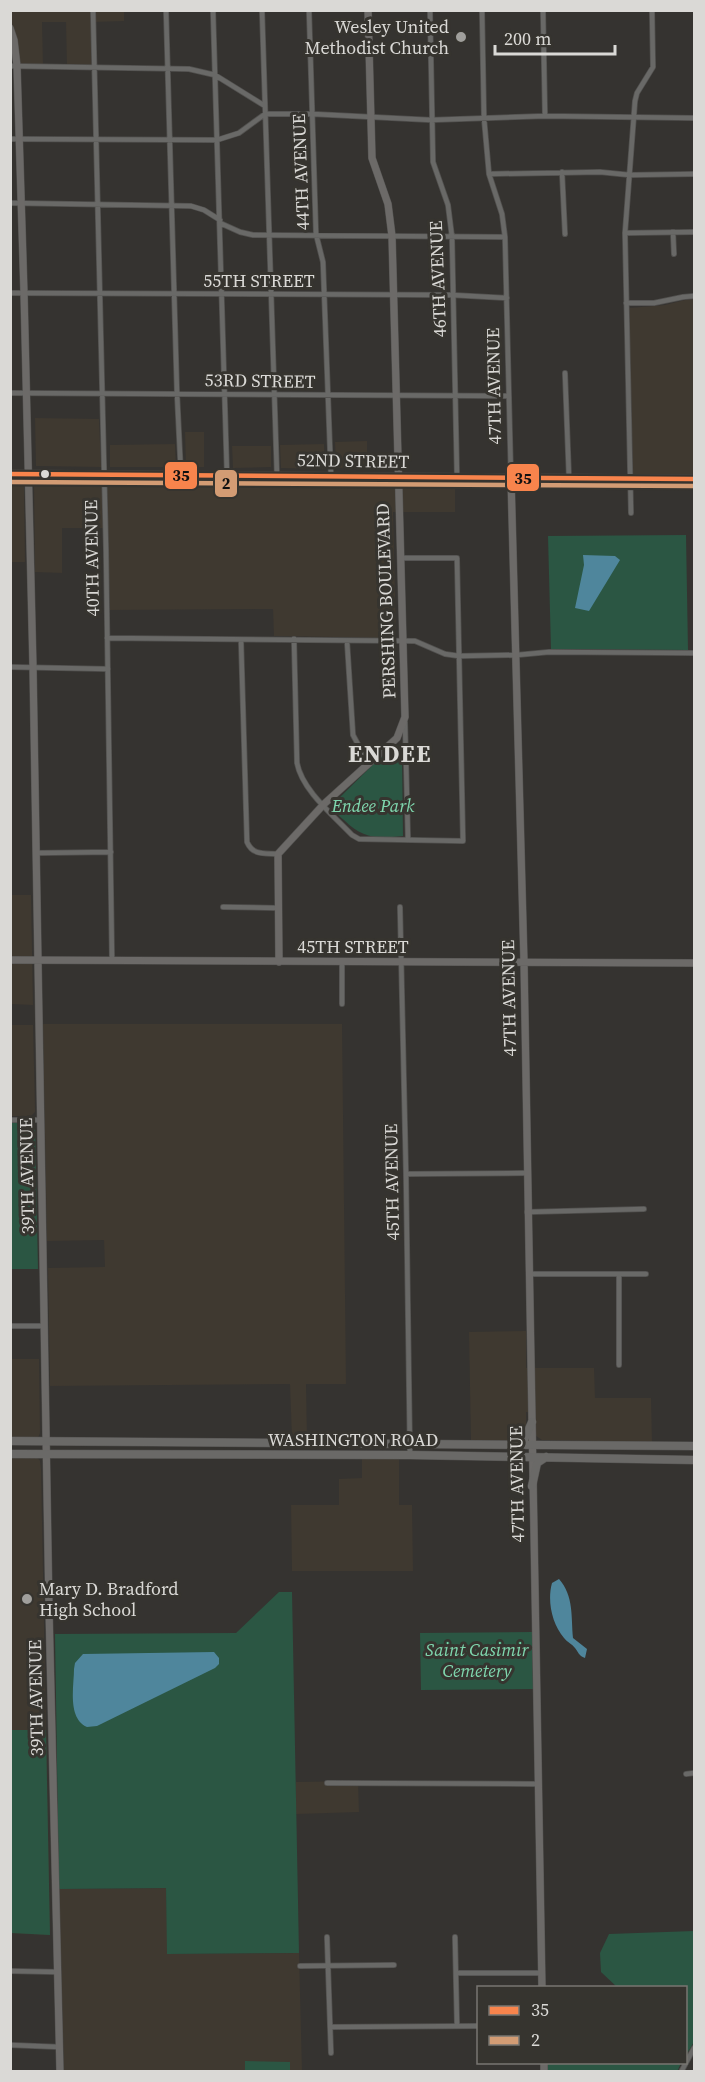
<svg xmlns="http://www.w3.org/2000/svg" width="705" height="2082" font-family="'Source Serif 4',serif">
<rect width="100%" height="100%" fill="#353330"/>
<path fill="#3f3930" d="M11,11H124V21L93,22L95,67H67L66,22H42L43,66H17L11,36Z
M694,299V475L633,474L629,308L665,305L685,300Z
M35,418L99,419L101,467L36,466Z
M185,432H204V467H186Z
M367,441V467L336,468L335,442Z
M175,444L176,467H110V445Z
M324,444L325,469L281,468L280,445Z
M232,446H271V467L233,468Z
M11,480L22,481L24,485L25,562H11Z
M37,480L200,482L212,484H234L238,482L455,483V512H393L396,636L392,638L274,636L273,609L110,610L108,528H62V573L35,572L34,486V482Z
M11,895H31L33,1005L11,1004Z
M43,1024H342L346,1384H306L307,1439H292L290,1384L50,1386L48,1268L105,1267L104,1240L47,1241Z
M11,1025H33L35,1108V1112L31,1116H11Z
M526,1331V1368H594L595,1398H651L652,1442L542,1440L536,1436L534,1413L526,1412V1430L521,1439L512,1441L471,1440L469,1332Z
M11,1359H39L40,1433L38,1438H11Z
M10,1457L38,1458L40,1461L41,1469L50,1935L11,1933Z
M362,1458H399V1505H412L413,1571H292L291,1505H339V1479L362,1478Z
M358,1781L359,1812L296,1814V1782Z
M166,1888L168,1954L299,1953L302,2071H64L59,1889Z"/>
<path fill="#2b5643" d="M686,535L688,650L551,649L548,536Z
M396,745L400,746L402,751L403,836C378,839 363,839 344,820C339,816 334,812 332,805L391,747Z
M11,1122H30L35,1126L38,1269H11Z
M279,1592H292L299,1953L167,1954L166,1888L59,1889L55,1634L236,1633Z
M532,1632L533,1689L421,1690L420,1633Z
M11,1730H46L50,1935L11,1933Z
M694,1931V2042L686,2055V1988L617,1987L601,1972L600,1953L609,1934Z
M245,2061L290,2062V2071H245Z
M547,2063H681L677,2072L547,2071Z"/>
<path fill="#4f869c" d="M583,555L615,556L620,560L589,611L575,608L584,565Z
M559,1579C574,1596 571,1617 573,1638L587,1649L585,1658C578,1655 579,1653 575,1648C572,1644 567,1642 564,1638C552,1624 547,1601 552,1583Z
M214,1652L219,1658V1664L215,1668L97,1726L87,1727C67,1718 74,1686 74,1669L75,1663L83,1654Z"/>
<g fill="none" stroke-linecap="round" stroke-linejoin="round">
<defs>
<path id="street" d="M93,10L106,549L112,960
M166,10L177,393L181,475
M213,10L227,475
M262,10L277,476
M309,10L316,234L323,262L331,476
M430,10L433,162L448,205L452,237L457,477
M482,10L484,118L489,174L502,214L505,237L511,478
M543,10L545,116
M10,66L189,69L215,75L265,106
M10,139L217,140L239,133L265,114H313L431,120L545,116L694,118
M562,172L565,234
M489,174L600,172L630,175L694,174
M10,203L191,206L204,210L220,220
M220,223L240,232L253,235L505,237
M673,232L674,254
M625,233L694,232
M10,293L452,295L507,298
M626,303H654L683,297L694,296
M565,373L569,478
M10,393L509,396
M631,513L625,233L635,101L637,93L653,67L652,10
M107,638L415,641L445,654L459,656L517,655L549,652L694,653
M294,639L297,763C302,790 333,815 352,835L359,839L463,841L457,558H400
M241,640L247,842C253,856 265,853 278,854
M347,641L353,735L361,750L371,760
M10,667L108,669
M405,722L408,839
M36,853L111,852
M223,907L278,908
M400,907L406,1174L410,1455
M342,962V1004
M10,1120H41
M406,1174L527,1173
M527,1212L644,1209
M530,1274H646
M619,1275V1365
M10,1326H45
M686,1774L694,1773
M327,1783L538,1784
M327,1937L331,2053
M455,1937L457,2025
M300,1966L394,1965
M10,1971L58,1972
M456,1973H542
M330,2027L478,2026
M10,2045L60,2047
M681,2072L694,2048"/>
<path id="secondary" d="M10,28L14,40L17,66L24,293L33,667L49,1609L60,2072
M511,478L524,962L542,1988
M10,960L694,963
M279,962L278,854L324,804L397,738L405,717L392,236L388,204L372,158L368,10
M544,2062V2072"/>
<path id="primary" d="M10,474L694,479
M10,1441L694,1446
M516,1444L524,1440L532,1422
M10,1454L410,1455L694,1460
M532,1486L537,1463L546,1457"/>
</defs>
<use href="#street" stroke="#52514f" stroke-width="6"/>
<use href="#secondary" stroke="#52514f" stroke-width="8"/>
<use href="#primary" stroke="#52514f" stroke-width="9"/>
<use href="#street" stroke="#696967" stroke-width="4.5"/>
<use href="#secondary" stroke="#6c6a68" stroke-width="7"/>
<use href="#primary" stroke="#6a6967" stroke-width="8"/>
<defs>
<path id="bus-1" d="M10,474L694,479"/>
<path id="bus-2" d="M10,482L694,486"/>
</defs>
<use href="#bus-1" stroke="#36342f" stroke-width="9"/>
<use href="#bus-2" stroke="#36342f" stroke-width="9"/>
<use href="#bus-1" stroke="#f8844c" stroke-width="4.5"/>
<use href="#bus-2" stroke="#d39c74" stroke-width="4.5"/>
</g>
<g fill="#a09f9c" stroke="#36342f" stroke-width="2">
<circle cx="461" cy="37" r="6"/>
<circle cx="27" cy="1599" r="6"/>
</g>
<circle fill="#dad9d6" stroke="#36342f" stroke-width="2" cx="45" cy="474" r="5"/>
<g text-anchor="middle" stroke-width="6" stroke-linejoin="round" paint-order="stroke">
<g font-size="18" fill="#dad9d6" stroke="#36342f" text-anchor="end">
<text x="449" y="33">Wesley United<tspan x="449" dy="21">Methodist Church</tspan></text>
<text x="39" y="1595" text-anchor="start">Mary D. Bradford<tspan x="39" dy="21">High School</tspan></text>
</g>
<g font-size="18" fill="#dad9d6" stroke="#36342f">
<text transform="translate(301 172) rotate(-92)" y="6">44TH AVENUE</text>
<text transform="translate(438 279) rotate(-92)" y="6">46TH AVENUE</text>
<text x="259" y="287">55TH STREET</text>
<text transform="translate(260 381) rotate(1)" y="6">53RD STREET</text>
<text transform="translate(494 386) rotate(-91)" y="6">47TH AVENUE</text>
<text transform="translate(353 461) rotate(1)" y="6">52ND STREET</text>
<text transform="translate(92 558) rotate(-91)" y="6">40TH AVENUE</text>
<text transform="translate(386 601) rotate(-92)" y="6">PERSHING BOULEVARD</text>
<text x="353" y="953">45TH STREET</text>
<text transform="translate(509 998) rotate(-91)" y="6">47TH AVENUE</text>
<text transform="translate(27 1176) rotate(-91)" y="6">39TH AVENUE</text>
<text transform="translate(392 1182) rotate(-91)" y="6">45TH AVENUE</text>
<text x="353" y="1446">WASHINGTON ROAD</text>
<text transform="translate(517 1484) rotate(-91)" y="6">47TH AVENUE</text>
<text transform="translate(36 1698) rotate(-91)" y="6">39TH AVENUE</text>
</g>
<g font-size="18" font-style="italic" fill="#7fd7ae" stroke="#36342f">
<text x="373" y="812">Endee Park</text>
<text x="477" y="1656">Saint Casimir<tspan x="477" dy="21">Cemetery</tspan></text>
</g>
<g font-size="24" font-weight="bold" letter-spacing="1.5" fill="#dad9d6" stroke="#36342f">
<text x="390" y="762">ENDEE</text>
</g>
</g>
<g stroke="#36342f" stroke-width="2">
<rect x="164" y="461" width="34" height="29" rx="6" fill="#f8844c"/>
<rect x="506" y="463" width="34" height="29" rx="6" fill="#f8844c"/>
<rect x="214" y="469" width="24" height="29" rx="6" fill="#d39c74"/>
</g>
<g font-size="16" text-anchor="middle" font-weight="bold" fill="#111">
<text x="181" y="481">35</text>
<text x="523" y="484">35</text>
<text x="226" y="489">2</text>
</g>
<rect width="705" height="2082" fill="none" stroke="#dad9d6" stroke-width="24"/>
<rect x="477" y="1986" width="210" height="78" fill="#36342f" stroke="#787672" stroke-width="1.5"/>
<rect x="489" y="2006" width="30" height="9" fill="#f8844c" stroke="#787672" stroke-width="1.5"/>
<text x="531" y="2016" font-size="18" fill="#dad9d6">35</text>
<rect x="489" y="2036" width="30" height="9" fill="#d39c74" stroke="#787672" stroke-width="1.5"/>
<text x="531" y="2046" font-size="18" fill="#dad9d6">2</text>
<path d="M495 45v9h120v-9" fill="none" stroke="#dad9d6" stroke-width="3"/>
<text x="504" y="45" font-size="18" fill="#dad9d6" stroke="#36342f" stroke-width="4.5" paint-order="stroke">200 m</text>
</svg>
